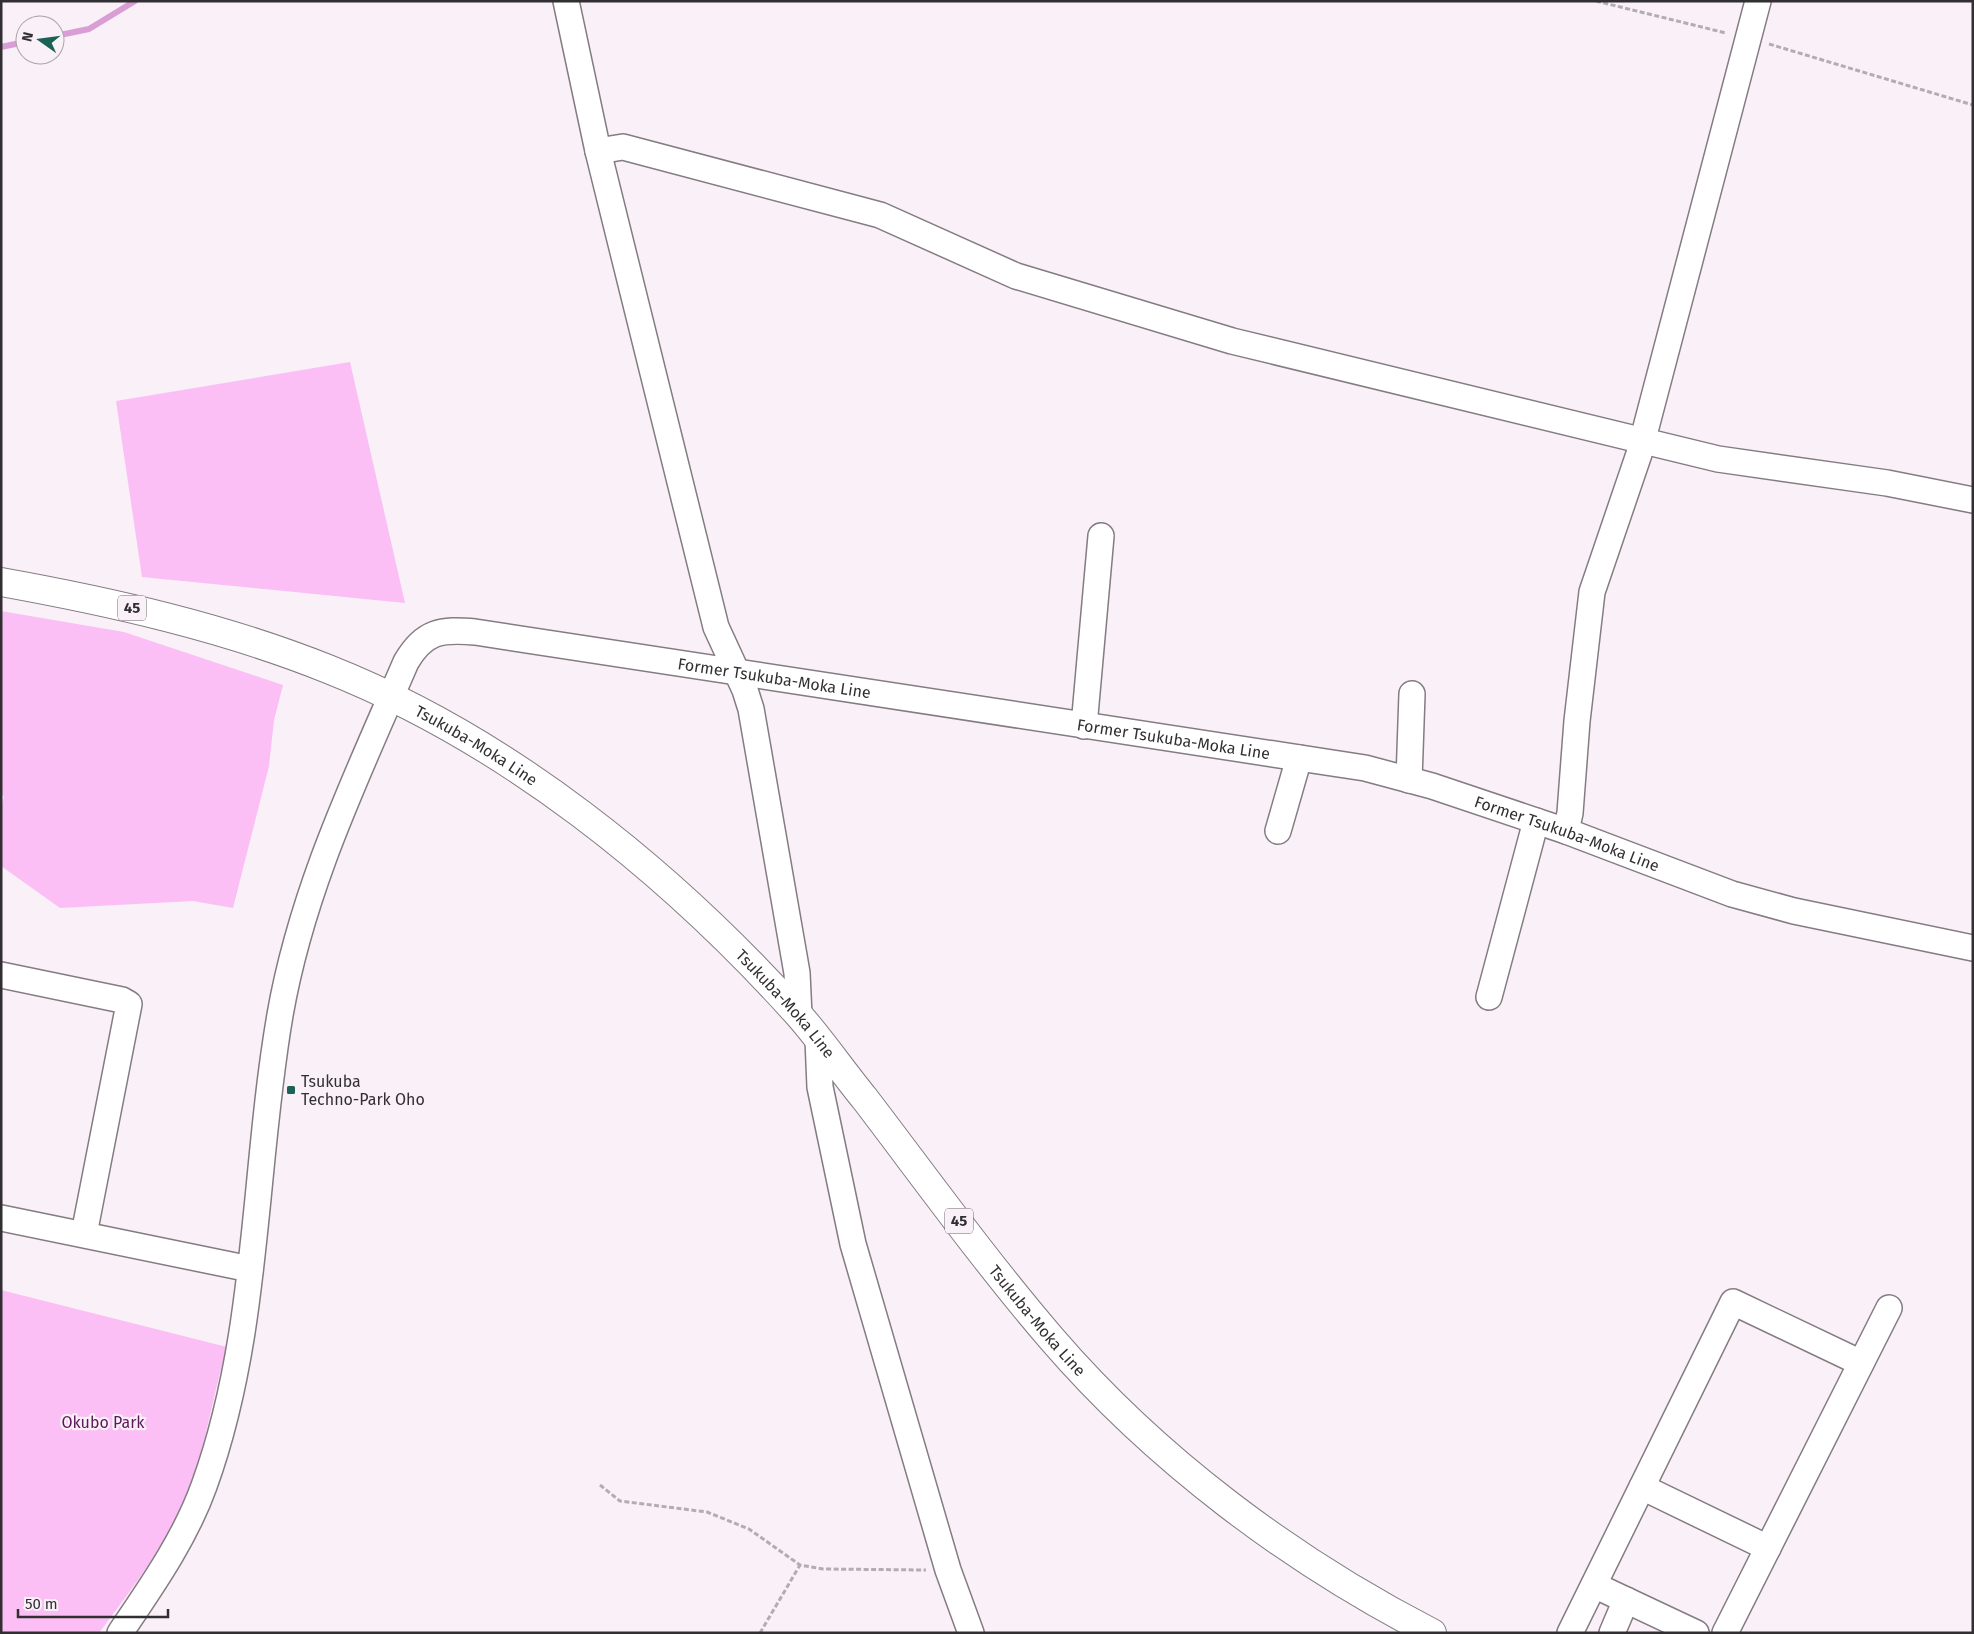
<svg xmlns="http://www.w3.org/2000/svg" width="1974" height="1634" font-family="'Fira Sans',sans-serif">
<rect width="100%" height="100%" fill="#f9f0f8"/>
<path fill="#fbbff6" d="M350,362L405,603L142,577L116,401Z
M1,611L124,632L283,685L274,720L269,766L233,908L193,901L60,908L1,866V808L4,796L1,795Z
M1,1290L227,1347C212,1397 206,1450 185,1498C164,1548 131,1590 99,1633H1Z"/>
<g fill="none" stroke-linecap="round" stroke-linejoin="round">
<path stroke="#da9ed6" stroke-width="6" d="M55,36L89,29L135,1
M1,47L25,42"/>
<defs>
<g id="minor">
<path d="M566,1L598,151L716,627L745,690L751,709L797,973L799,1016"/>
<path d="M598,151L623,147L880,215L1016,276L1232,341L1718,459L1887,483L1973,500"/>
<path d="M1084,726L1101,536"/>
<path d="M1409,780L1412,694"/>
<path d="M1278,831L1299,758"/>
<path d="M1566,831L1570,813L1577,721L1592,592L1639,454L1758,1"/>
<path d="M1,975L122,1000L129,1004L84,1234"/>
<path d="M1489,997L1536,821"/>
<path d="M818,1039L820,1087L853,1244L948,1570L971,1633"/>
<path d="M1,1218L250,1269"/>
<path d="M1642,1487L1768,1548"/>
<path d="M1594,1585L1696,1633"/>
<path id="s1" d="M120,1633C151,1587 185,1539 204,1486C259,1335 253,1171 280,1015C302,889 356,778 406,662C424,631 441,629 475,632L1365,768L1432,786L1566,831L1732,894L1794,911L1973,948"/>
<path d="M1570,1633L1733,1302L1861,1363"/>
<path d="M1612,1633L1626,1600"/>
<path d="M1725,1633L1889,1308"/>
</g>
<g id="major">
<path id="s2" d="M1,582C112,602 223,627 328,669C507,740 669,871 797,1013C821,1040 842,1071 865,1099C926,1179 985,1261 1051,1338C1155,1459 1290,1560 1432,1633"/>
</g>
</defs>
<use href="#minor" stroke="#847b83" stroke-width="28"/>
<use href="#major" stroke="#847b83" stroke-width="30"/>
<path stroke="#b3acb2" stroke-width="3" stroke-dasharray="5 2.5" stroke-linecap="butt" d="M1596,1L1726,33
M1769,44L1973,105
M600,1485L620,1501L707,1512L749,1529L800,1565L823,1569L926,1570
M760,1633L800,1565"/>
<use href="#minor" stroke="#fff" stroke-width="25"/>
<use href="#major" stroke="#fff" stroke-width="28"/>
</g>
<rect fill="#1b6256" stroke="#f9f0f8" stroke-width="2" x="286" y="1085" width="10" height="10" rx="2.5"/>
<g text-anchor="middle" stroke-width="4.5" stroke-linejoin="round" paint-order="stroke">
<g fill="#f9f0f8" stroke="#6e696d" stroke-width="1">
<rect x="118" y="595.5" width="28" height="25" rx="4"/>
<rect x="945" y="1208.5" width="28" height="25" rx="4"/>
</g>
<g font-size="15" font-weight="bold" fill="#322f32">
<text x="132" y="613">45</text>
<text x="959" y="1226">45</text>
</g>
<g font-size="16" fill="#322f32" stroke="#f9f0f8">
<text dy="6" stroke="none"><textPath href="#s1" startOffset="1408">Former Tsukuba-Moka Line</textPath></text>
<text dy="6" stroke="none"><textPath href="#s1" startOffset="1812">Former Tsukuba-Moka Line</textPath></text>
<text dy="6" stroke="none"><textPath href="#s2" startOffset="506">Tsukuba-Moka Line</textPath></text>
<text dy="6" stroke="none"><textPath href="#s1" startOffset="2218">Former Tsukuba-Moka Line</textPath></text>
<text dy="6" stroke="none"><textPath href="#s2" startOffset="911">Tsukuba-Moka Line</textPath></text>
<text dy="6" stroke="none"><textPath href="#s2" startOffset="1316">Tsukuba-Moka Line</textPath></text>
</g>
<g font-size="16" fill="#322f32" stroke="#f9f0f8" text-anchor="start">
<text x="301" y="1087">Tsukuba<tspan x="301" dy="18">Techno-Park Oho</tspan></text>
</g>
<g font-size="16" fill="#5e175c" stroke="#f9f0f8">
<text x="103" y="1428">Okubo Park</text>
</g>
</g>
<rect width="1974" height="1634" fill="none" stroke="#322f32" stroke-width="5"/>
<g transform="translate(40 40) rotate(284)"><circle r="24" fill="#f9f0f8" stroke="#a9a3a9"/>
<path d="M0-4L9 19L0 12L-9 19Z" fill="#1b6256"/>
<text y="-8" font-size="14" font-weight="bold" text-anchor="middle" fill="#322f32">N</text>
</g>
<path d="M18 1609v8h150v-8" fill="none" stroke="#322f32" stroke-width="2.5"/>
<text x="25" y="1609" font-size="15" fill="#322f32" stroke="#f9f0f8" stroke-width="4" paint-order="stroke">50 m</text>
</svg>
